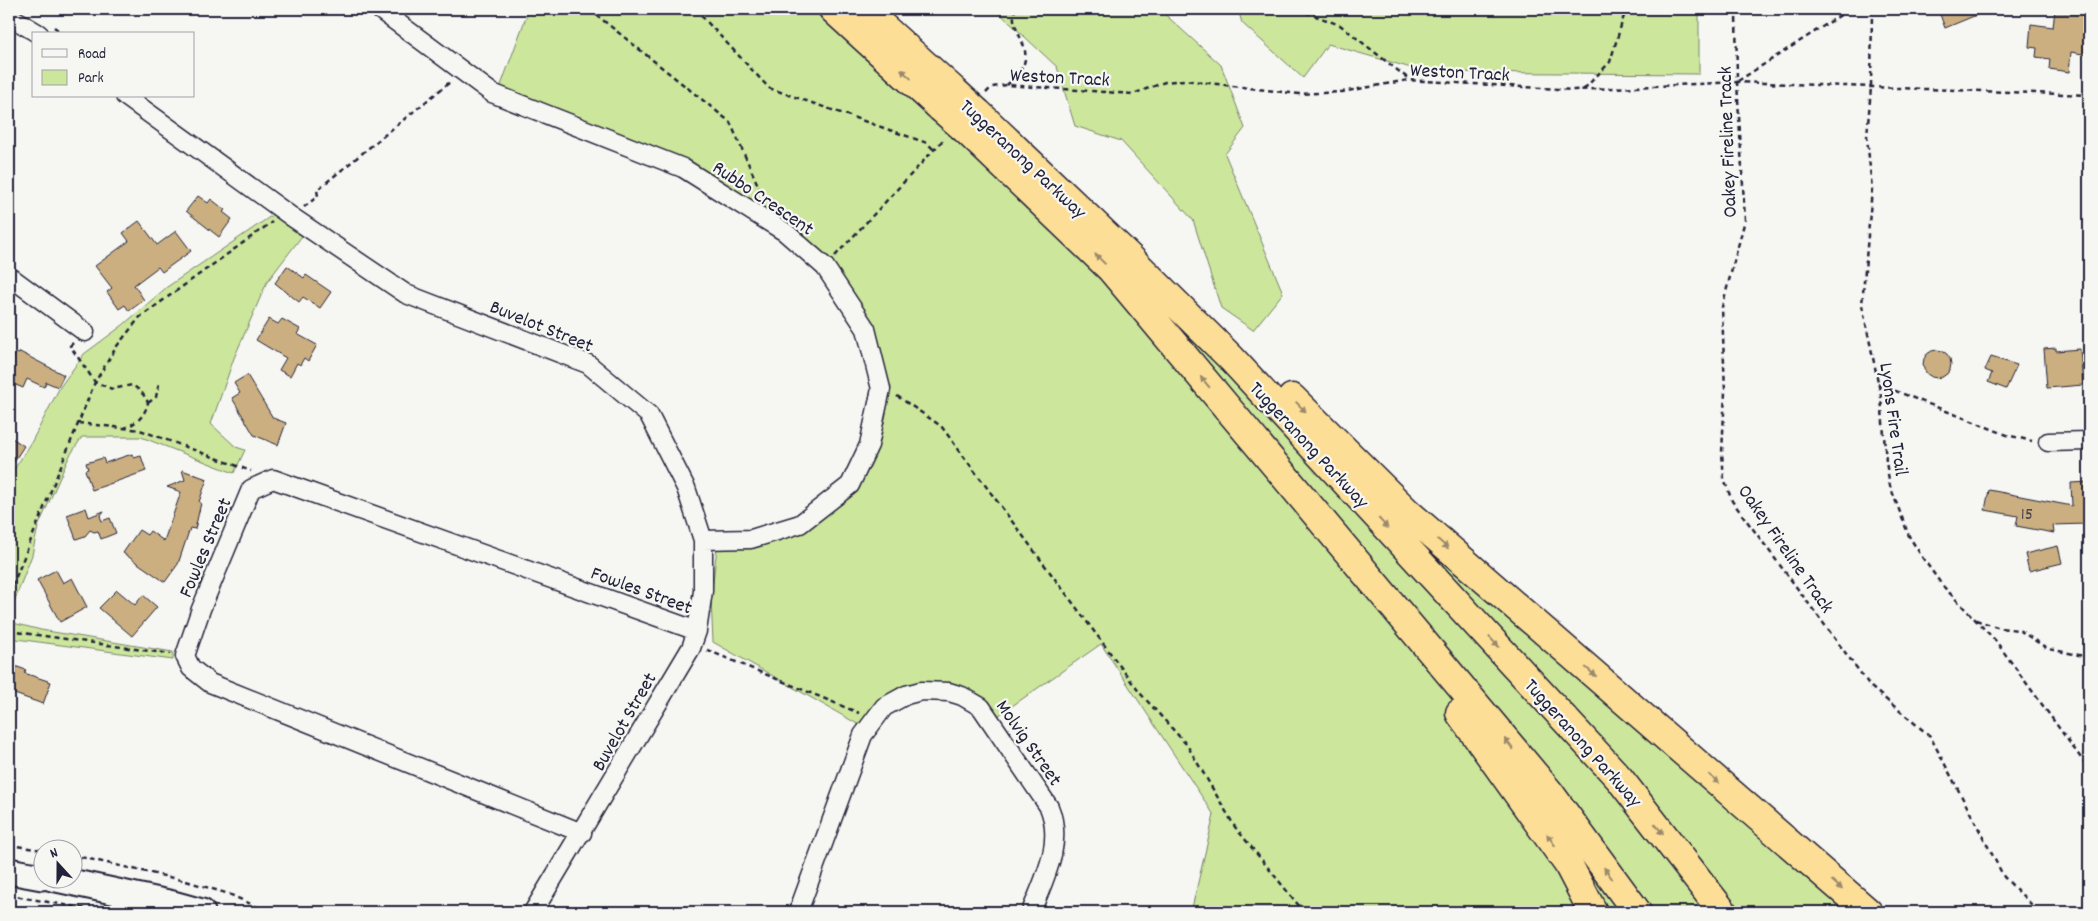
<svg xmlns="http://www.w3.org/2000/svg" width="2098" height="921" font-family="Dekko,sans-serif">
<rect width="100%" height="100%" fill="#f6f6f2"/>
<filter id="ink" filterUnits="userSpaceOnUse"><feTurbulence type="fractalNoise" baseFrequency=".02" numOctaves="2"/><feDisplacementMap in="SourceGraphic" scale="10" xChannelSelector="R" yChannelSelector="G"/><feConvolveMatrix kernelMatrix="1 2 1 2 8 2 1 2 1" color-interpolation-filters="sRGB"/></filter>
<g filter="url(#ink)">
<path fill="#cce69c" stroke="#77846c" d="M529,9H817L1114,281L1293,409L1860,912H1191L1214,815L1101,644L992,720L942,690L897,688L861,726L713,642L711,599L717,547L753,544L853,487L886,390L869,328L788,224L500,88Z
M995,9H1159L1221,65L1245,128L1225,154L1283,293L1253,330L1221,308L1193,220L1121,141L1075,126L1057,67Z
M1238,9H1699V74L1425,72L1328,44L1303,78L1242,23Z
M274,214L302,236L267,282L234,358L211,424L236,447L245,450L234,473L141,437H82L69,457L38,527L32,555L9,615V477L30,445L60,387L84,354L123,325L167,287Z
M9,622L41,630L173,652V660L9,638Z"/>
<path fill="#cbaf80" stroke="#22223b" d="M1938,9H1991L1945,28Z
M2055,9L2089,13V55L2071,52L2069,72L2049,69L2050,59L2036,57L2037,48L2029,47L2031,24L2053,27Z
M198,196L208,203L211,199L225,210L223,212L232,219L219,237L186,211Z
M139,221L157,245L176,231L191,251L162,272L158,267L134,285L144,300L129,311L125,305L119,309L107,292L112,288L95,266L129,241L123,233Z
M287,266L304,278L306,275L331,292L320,308L303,297L299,302L275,283Z
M269,319L278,324L282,319L300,329L297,334L317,345L308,361L304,358L300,365L297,363L290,376L279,370L286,358L256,340Z
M2056,348V351L2080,349L2083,385L2047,388L2044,349Z
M1923 364a14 14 0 1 1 28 0a14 14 0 1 1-28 0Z
M20,352L64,375L58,387L46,382L44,387L27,379L23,388L9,382V367L16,353L19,354Z
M1991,357L2017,365L2006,389L1988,382L1992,373L1985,370Z
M247,375L273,418L286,423L278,445L254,435L232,398L240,393L234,383Z
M9,436L24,446L9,469Z
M132,454L134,458L141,456L146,471L92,490L85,470L88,469L86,463L103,458L105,463Z
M182,470L207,479L199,502L201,503L195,529L190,528L178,564L165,582L123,553L139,530L147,535L150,531L164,541L181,492L167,487L185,480Z
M2089,482L2086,524L2053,525L2054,533L2016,526L2018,516L1985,510L1989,490L2072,506L2071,483Z
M86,508L89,517L104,511L100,516L102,521L110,518L116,533L101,539L98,531L94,532L90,530L85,536L76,539L67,515Z
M2058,546L2062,563L2029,571L2025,554Z
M56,570L63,583L72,578L87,607L60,622L37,580Z
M117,590L135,605L143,595L157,607L132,636L99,608Z
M9,664L26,670L24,673L51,682L43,704L9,692Z"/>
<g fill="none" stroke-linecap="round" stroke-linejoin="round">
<defs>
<path id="street" d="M379,9L492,93L683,168L785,232L825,267L866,329L881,389L869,445L850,485L800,524L751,539L703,540
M9,16L39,34
M125,96L292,217L406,294L588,364L649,415L686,488L703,540V591L697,631L691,648L533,912
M9,276L85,332
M2048,442L2089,441
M582,833L210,683L191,668L185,656L201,609L251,489L273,479L697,631
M798,912L863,735L884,707L906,695L921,691L949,692L962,696L981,707L1049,807C1064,843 1044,879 1031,912"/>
<path id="secondary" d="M9,871L42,877
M52,878L173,904L202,912"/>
<path id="highway" d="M833,9L941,108
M863,9L955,92
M978,113L1132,260L1231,358L1619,778L1723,912
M965,129L1111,269L1549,792L1637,912
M1292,398L1407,512L1868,912
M1460,713L1568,864L1593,912"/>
</defs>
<use href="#street" stroke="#22223b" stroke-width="21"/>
<use href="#secondary" stroke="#22223b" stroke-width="29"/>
<use href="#highway" stroke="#22223b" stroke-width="31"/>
<path stroke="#22223b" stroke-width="2.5" stroke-dasharray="5 4" stroke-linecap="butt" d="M589,9L730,122L764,199
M695,9L769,88L927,143L934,150
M1297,9L1340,25L1410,80
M1736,9L1737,82L1745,220L1722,307L1725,392L1722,453L1724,479L1732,501L1871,687L1930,736L2004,877L2039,912
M1872,9L1871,87L1867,137L1872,189L1862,305L1881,396L1886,462L1890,486L1909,536L1922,557L1942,585L1995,640L2089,769
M54,27L63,34
M1738,81L1850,9
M1007,85C1014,78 1024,69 1025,59C1028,41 1009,28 1015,9
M1584,89L1610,62L1626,9
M986,93L992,87L1007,85L1133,94L1165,82L1184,80L1299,94L1342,92L1408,80L1574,90L1737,82L2089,95
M304,207L318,196L317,190L450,82
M835,256L944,139
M73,343L70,346L95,382L112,389L132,385C139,389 145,395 148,403C144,417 138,422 125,428
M1878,384L2007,435L2032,441
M897,396L941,426L1140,693L1187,745L1235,827L1304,912
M148,403L156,397L159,383
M78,423L140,430L251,471
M9,594L95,382L117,346L140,317L272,222
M1976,620L2000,628L2019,630L2048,649L2089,657
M9,631L171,654
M707,650L859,713
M9,845L42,850
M72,855L186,881L229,894L268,912
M9,895L104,912"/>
<use href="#street" stroke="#f6f6f2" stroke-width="18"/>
<use href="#secondary" stroke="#f6f6f2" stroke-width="25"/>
<use href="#highway" stroke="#fdde96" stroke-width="28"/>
<defs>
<path id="highway-bridge" d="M955,92L978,113
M941,108L965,129"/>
</defs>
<use href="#highway-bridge" stroke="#22223b" stroke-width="31" stroke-linecap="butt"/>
<use href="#highway-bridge" stroke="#fdde96" stroke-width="28"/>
</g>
<defs><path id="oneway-solid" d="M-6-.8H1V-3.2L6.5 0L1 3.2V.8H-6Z" transform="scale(1.25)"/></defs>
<g fill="#9a896d">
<use href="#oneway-solid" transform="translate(906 74) rotate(-137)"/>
<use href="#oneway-solid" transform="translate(1100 259) rotate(-136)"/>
<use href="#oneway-solid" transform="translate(1205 382) rotate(-130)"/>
<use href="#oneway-solid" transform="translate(1301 407) rotate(45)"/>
<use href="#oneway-solid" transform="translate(1383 523) rotate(47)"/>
<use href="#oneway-solid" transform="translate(1443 544) rotate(41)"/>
<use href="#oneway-solid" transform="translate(1494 642) rotate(47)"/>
<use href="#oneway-solid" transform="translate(1591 672) rotate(41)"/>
<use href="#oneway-solid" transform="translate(1509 744) rotate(-130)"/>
<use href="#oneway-solid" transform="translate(1714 779) rotate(41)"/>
<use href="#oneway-solid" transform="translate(1659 829) rotate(52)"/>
<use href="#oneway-solid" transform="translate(1551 840) rotate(-125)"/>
<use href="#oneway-solid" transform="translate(1608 873) rotate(-126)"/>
<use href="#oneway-solid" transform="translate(1837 885) rotate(41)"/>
</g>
</g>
<g text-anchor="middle" stroke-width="4.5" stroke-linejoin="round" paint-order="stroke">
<g font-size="18" fill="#4c454c">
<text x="2027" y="519">15</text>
</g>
<g font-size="20" fill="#22223b" stroke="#f6f6f2">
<text transform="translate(1460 71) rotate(3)" y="7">Weston Track</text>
<text transform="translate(1060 76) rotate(3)" y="7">Weston Track</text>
<text transform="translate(1726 142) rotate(-92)" y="7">Oakey Fireline Track</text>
<text transform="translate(1024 158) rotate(43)" y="7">Tuggeranong Parkway</text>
<text transform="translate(764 197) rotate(34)" y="7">Rubbo Crescent</text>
<text transform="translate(542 325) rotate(22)" y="7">Buvelot Street</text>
<text transform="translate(1895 419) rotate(82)" y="7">Lyons Fire Trail</text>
<text transform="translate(1310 444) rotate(47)" y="7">Tuggeranong Parkway</text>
<text transform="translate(204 547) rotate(-67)" y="7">Fowles Street</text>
<text transform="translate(1787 548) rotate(55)" y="7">Oakey Fireline Track</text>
<text transform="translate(642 589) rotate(20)" y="7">Fowles Street</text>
<text transform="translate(623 721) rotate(-60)" y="7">Buvelot Street</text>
<text transform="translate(1030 742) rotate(55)" y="7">Molvig Street</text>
<text transform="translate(1584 742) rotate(48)" y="7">Tuggeranong Parkway</text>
</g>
</g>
<rect width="2098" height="921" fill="none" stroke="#f6f6f2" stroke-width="30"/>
<rect x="15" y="15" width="2068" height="891" fill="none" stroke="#22223b" stroke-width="2" filter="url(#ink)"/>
<rect x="32" y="32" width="162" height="65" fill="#f6f6f2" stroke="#a1a1a9"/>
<rect x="42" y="49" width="25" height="8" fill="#f6f6f2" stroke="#a1a1a9"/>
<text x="78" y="58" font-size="15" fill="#22223b">Road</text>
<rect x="42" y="70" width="25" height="15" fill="#cce69c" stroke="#a1a1a9"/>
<text x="78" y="82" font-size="15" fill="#22223b">Park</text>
<g transform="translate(58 864) rotate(339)"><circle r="24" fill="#f6f6f2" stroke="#a1a1a9"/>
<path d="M0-4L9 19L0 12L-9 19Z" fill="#22223b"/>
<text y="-8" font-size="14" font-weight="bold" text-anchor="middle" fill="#22223b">N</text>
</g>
</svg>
